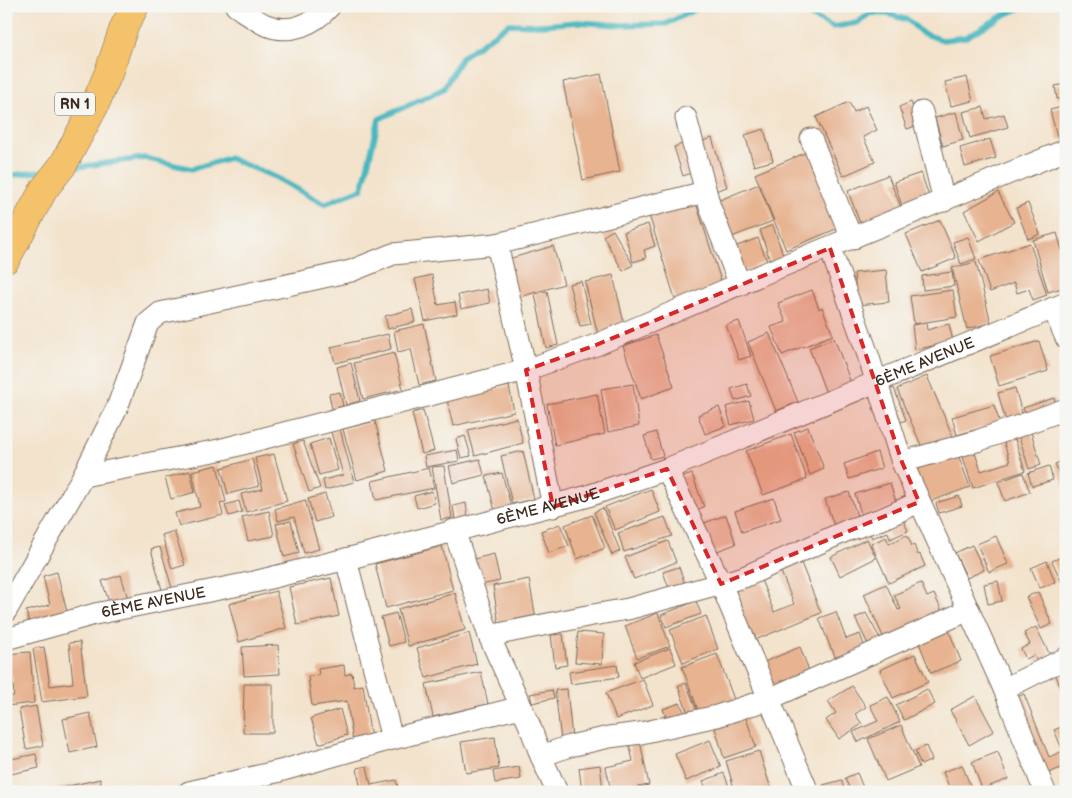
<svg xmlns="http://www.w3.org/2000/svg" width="1072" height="798" font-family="'Balsamiq Sans',sans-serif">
<rect width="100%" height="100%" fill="#f6f6f2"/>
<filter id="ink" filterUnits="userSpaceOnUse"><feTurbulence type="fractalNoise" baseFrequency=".02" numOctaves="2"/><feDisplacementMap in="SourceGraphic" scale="10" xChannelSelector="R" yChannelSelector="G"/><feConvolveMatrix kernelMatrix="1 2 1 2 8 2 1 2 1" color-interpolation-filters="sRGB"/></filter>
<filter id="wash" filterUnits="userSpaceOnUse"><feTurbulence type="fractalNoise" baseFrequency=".0096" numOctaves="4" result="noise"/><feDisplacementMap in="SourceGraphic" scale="20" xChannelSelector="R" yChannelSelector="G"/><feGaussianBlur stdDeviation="1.12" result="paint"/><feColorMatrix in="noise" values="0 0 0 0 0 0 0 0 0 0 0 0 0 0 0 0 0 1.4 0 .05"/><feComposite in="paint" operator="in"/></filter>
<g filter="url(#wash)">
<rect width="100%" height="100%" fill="#f3e3cc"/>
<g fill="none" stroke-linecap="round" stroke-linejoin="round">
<path stroke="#48b7c0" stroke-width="5.5" d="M792,6L833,27L857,23L871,13L888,14L908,20L922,33L943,40L966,37L1004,15L1026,6
M70,168L144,158L192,169L229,158L275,177L324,204L362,189L379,119L443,89L462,57L509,24L543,25L578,22L619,25L666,24L702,6
M6,176L46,171"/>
</g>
<g id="blocks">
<path fill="#e7b391" d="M601,74L620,172L583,180L563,82Z
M967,77L973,101L951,106L945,82Z
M1066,84V98L1057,99L1055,86Z
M849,102L854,112L866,106L877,130L863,137L875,162L843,176L816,117Z
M911,102L919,125L907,129L899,107Z
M1066,106V138L1058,140L1050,110Z
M983,107L986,119L1004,114L1008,127L970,138L963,112Z
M956,112L963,140L943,146L935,118Z
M764,129L773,161L754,166L745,135Z
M712,138L727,187L712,192L697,143Z
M990,139L996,158L965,167L960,148Z
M682,144L691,173L683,176L674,147Z
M812,150L843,226L786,250L755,174Z
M921,173L931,202L904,212L894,182Z
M888,175L902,210L861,226L848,191Z
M759,184L773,221L724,240L710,204Z
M998,192L1014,222L979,241L964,211Z
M695,200L723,287L676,302L649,215Z
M1028,203L1040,234L1028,239L1016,208Z
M940,220L956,258L922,272L906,234Z
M648,224L655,246L644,250L646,258L633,262L624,232Z
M773,225L785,261L772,266L760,230Z
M613,230L633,265L623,271L603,236Z
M1057,233L1066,264V287L1048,292L1033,240Z
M968,237L976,259L961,264L953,242Z
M758,238L767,261L741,272L732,248Z
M1030,243L1047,295L1033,300L1029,289L1017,293L1014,283L990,292L979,260Z
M553,246L564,284L516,298L505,260Z
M976,262L991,323L967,329L952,268Z
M886,270L889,302L857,305L854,273Z
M952,272L954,286L923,290L922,276Z
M432,275L438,305L455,302L457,314L425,321L415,279Z
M613,275L625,328L598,335L585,282Z
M581,281L591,324L580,326L569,284Z
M487,289L490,303L461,309L458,295Z
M812,290L819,309L822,307L833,335L782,355L771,327L786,322L778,303Z
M953,290L957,317L914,324L910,296Z
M547,291L558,345L546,348L535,294Z
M412,309L415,322L388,329L385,316Z
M739,321L751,356L739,360L726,325Z
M926,323L927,330L949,324L953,341L915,350L912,325Z
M424,324L436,381L419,385L411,349L398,352L394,331Z
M769,333L798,402L776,411L748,342Z
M388,334L391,349L335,363L331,347Z
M656,335L674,387L641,399L623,346Z
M834,338L851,383L826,393L809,348Z
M1039,341L1048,371L999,386L990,356Z
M394,353L403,389L363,399L354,363Z
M351,363L360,401L346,405L337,367Z
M927,376L953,437L923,450L897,389Z
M633,384L639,426L608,432L601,389Z
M747,384L751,396L735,401L731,389Z
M509,386L514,412L453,426L447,400Z
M894,388L906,420L893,425L882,393Z
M1015,388L1023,417L1006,422L998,393Z
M340,392L343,406L332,409L329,394Z
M597,394L605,434L555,445L547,404Z
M1054,398L1057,406L1026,416L1023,408Z
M749,401L754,419L731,425L726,407Z
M994,405L1000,423L957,435L952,417Z
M719,407L726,426L705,434L698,415Z
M423,410L434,451L422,454L412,413Z
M517,418L523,443L475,456L468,430Z
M375,421L388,471L357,480L343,429Z
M808,427L824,469L810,475L794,432Z
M340,429L354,482L325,490L323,480L343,475L331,432Z
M656,432L663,456L651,459L644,436Z
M1031,432L1041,465L1029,469L1019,436Z
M791,434L807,479L763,495L746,451Z
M465,436L471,456L461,458L456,439Z
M1014,436L1025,471L973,488L961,451L973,447L981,471L1010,462L1003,440Z
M329,438L338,470L319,475L310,444Z
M303,441L320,488L309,492L293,444Z
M457,450L459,461L426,467L424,456Z
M523,451L534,499L512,504L501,456Z
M877,452L882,468L849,479L844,464Z
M957,452L970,487L923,504L911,469Z
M274,454L287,501L246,512L241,494L263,489L255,458Z
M252,459L259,486L228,494L221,468Z
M480,459L484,475L453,483L449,466Z
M1066,459V489L1055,464Z
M217,465L226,502L220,503L223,515L179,526L175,513L200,507L192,471Z
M444,466L452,518L441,520L432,467Z
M1049,466L1053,480L1032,486L1028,473Z
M429,468L434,488L376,500L372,481Z
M190,471L195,492L171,499L165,478Z
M502,473L511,507L495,511L486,476Z
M1023,473L1030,492L1005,501L998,482Z
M692,474L704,507L690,512L678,479Z
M890,483L897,505L862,517L855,494Z
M651,489L660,512L615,530L605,507Z
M432,491L435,503L417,508L414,496Z
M849,492L858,519L834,526L825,499Z
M325,494L332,517L315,522L308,499Z
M959,496L962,506L939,513L936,503Z
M774,498L781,519L742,532L735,511Z
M305,500L319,549L304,553L294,517L278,521L275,509Z
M239,501L242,512L229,516L225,505Z
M466,503L468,518L455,521L453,506Z
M603,508L620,551L612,555L594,512Z
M269,511L274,536L248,541L242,517Z
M592,515L605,548L577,559L565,525Z
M726,515L736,544L709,554L699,525Z
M665,517L672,536L624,552L618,533Z
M902,517L908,531L890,539L888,532L872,538L869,531Z
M291,521L299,553L284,557L276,524Z
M560,524L569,546L549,553L541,531Z
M174,531L185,565L172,569L162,535Z
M907,535L912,546L914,545L918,555L920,554L925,566L889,583L871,544L886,537L889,544Z
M996,536L1008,564L989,572L977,544Z
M867,539L876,558L840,576L831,557Z
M668,541L676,562L634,579L625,557Z
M972,545L984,570L967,578L955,553Z
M442,546L453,590L386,608L375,564Z
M160,547L172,588L162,590L151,549Z
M494,554L500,581L480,585L474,559Z
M1066,555V582L1062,583L1052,561Z
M1047,561L1055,582L1040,588L1031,568Z
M801,563L821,613L750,642L730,592L761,580L774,612L794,604L781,572Z
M679,567L686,587L671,593L663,572Z
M57,572L67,612L29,622L26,611L50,605L43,576Z
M121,575L128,599L110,605L102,581Z
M331,578L339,616L297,625L289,587Z
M529,579L536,619L499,625L493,586Z
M998,581L1002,601L988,604L984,584Z
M921,583L927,597L934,594L944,616L886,643L864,594L886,584L898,610L901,609L894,595Z
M276,591L286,628L239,642L229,604Z
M1038,592L1052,624L1041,629L1026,597Z
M455,593L465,630L408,646L398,609Z
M696,601L701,614L666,627L661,615Z
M836,612L846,639L860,634L865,648L836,659L832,649H831L819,618Z
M396,613L404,642L389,646L381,617Z
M658,613L670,646L637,658L625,626Z
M866,613L884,646L872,652L855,618Z
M706,616L718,649L683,663L670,630Z
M1036,627L1052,659L1039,666L1034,655L1026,659L1021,649L1030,644L1024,633Z
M949,631L961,661L931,673L919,643Z
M578,632L604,634L602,664L575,662Z
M469,633L477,664L426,678L417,648Z
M563,634L567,665L555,667L551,635Z
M80,642L87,696L42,702L33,649L44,647L50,686L73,683L69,643Z
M278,645L280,674L244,676L242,647Z
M800,647L811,676L773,691L762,663Z
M670,648L676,664L640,678L634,662Z
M30,652L34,703L6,706V697L14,696L12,674L6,685V654Z
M717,654L735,702L700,715L682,667Z
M915,654L928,682L893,698L880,670Z
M344,665L345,675L352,673L354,687L363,685L371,739L353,742L347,701L312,706L308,676L319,675L318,669Z
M617,665L619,677L571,684L569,672Z
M1066,669V702H1065L1055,672Z
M481,672L488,704L433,717L426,684Z
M643,679L653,705L616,719L606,693Z
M686,683L698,713L689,716L678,686Z
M244,684H273V733H243Z
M852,686L866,707L855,714L862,724L839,739L826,720L836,713L828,701Z
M567,689L572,738L561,740L555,690Z
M927,689L935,704L904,720L896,705Z
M552,690L554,698L532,703L530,694Z
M1024,694L1049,757L1063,751L1054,730L1066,725V766L1041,776L1010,700Z
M975,696L994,731L969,745L950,710Z
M888,697L900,722L858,742L853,732L878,721L870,705Z
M680,703L685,714L667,721L663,709Z
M36,706L43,746L26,749L19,709Z
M340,709L347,735L319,744L311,718Z
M90,713L97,747L70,753L63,719Z
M746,718L756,747L724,758L715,728Z
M901,725L919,767L886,781L868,739Z
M495,737L499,768L466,773L461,742Z
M710,740L721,767L686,781L675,754Z
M640,741L649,785L611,792L606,767L633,761L629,743Z
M926,746L932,760L921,765L915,751Z
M759,751L772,792H735L726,761Z
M998,752L1008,779L982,789L972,762Z
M36,754L39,768L6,775V760Z
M600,765L603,789L582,792L579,768Z
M962,765L973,792H951L943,772Z
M367,766L371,785L396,780L399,791L361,792L357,768Z
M519,767L521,779L495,783L493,771Z
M724,773L731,792H707L703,781Z
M857,773L864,790L851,792L845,778Z
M100,779L103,792H47V791Z
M842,780L845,792H825L823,785Z"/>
</g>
</g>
<g filter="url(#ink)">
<use href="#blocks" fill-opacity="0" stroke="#7b6b5b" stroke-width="1"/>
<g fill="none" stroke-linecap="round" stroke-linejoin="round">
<defs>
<g id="minor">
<path d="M236,6C245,12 256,21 266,25C290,35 314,24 330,6"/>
<path d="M922,112L944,201"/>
<path d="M686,118L710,207L740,285"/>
<path d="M811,139L852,239"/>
<path d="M497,244L526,370L553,507"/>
<path d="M830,248L868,355L902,462L1004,689L1045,792"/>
<path d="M1053,308L1066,338"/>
<path d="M902,462L977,441L1066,409"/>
<path d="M667,469L721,584L808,792"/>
<path d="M83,476L219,450L526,370L596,345L768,272L1066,150"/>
<path d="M454,530L489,636L529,724L541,756L557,792"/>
<path d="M346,559L392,739"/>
<path d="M6,611L83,476L117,408L148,323L160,313L351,271L393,254L497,244L705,192"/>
<path d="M489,636L587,616L628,609L744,577L848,530L884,518L919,502"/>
<path id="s1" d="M6,639L95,614L254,582L358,556L585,497L667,469L1066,303"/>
<path d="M1004,689L1066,658"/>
<path d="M541,756L570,746L609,737L641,733L717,716L769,699L969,610"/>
<path d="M189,792L280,771L392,739L521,707"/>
</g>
<path id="highway" d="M6,259L44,189L63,165L94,107L108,74L124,27L135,6"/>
</defs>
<use href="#minor" stroke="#7b6b5b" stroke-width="23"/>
<use href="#highway" stroke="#7b6b5b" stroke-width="29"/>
<use href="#minor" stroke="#fff" stroke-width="21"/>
<use href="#highway" stroke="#f3c26a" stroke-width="28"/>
</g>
</g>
<path fill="#d62828" fill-opacity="0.2" stroke="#d62828" stroke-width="4" stroke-dasharray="10 6" stroke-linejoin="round" d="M830,248L902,462L919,502L721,584L667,469L553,507L526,370L596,345Z"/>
<g text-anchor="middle" stroke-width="5" stroke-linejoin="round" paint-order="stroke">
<rect fill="#f6f6f2" stroke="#73675e" stroke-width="1" x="55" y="92.5" width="40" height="23" rx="4"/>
<g font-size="14" font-weight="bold" fill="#3b2a1e">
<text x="75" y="109">RN 1</text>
</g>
<g font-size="15" fill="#3b2a1e" stroke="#f6f6f2">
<text dy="5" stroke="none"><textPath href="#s1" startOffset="962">6ÈME AVENUE</textPath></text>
<text dy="5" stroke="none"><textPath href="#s1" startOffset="558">6ÈME AVENUE</textPath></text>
<text dy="5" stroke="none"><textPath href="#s1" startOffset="152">6ÈME AVENUE</textPath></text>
</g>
</g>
<rect width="1072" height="798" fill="none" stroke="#f6f6f2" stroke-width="25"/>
</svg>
